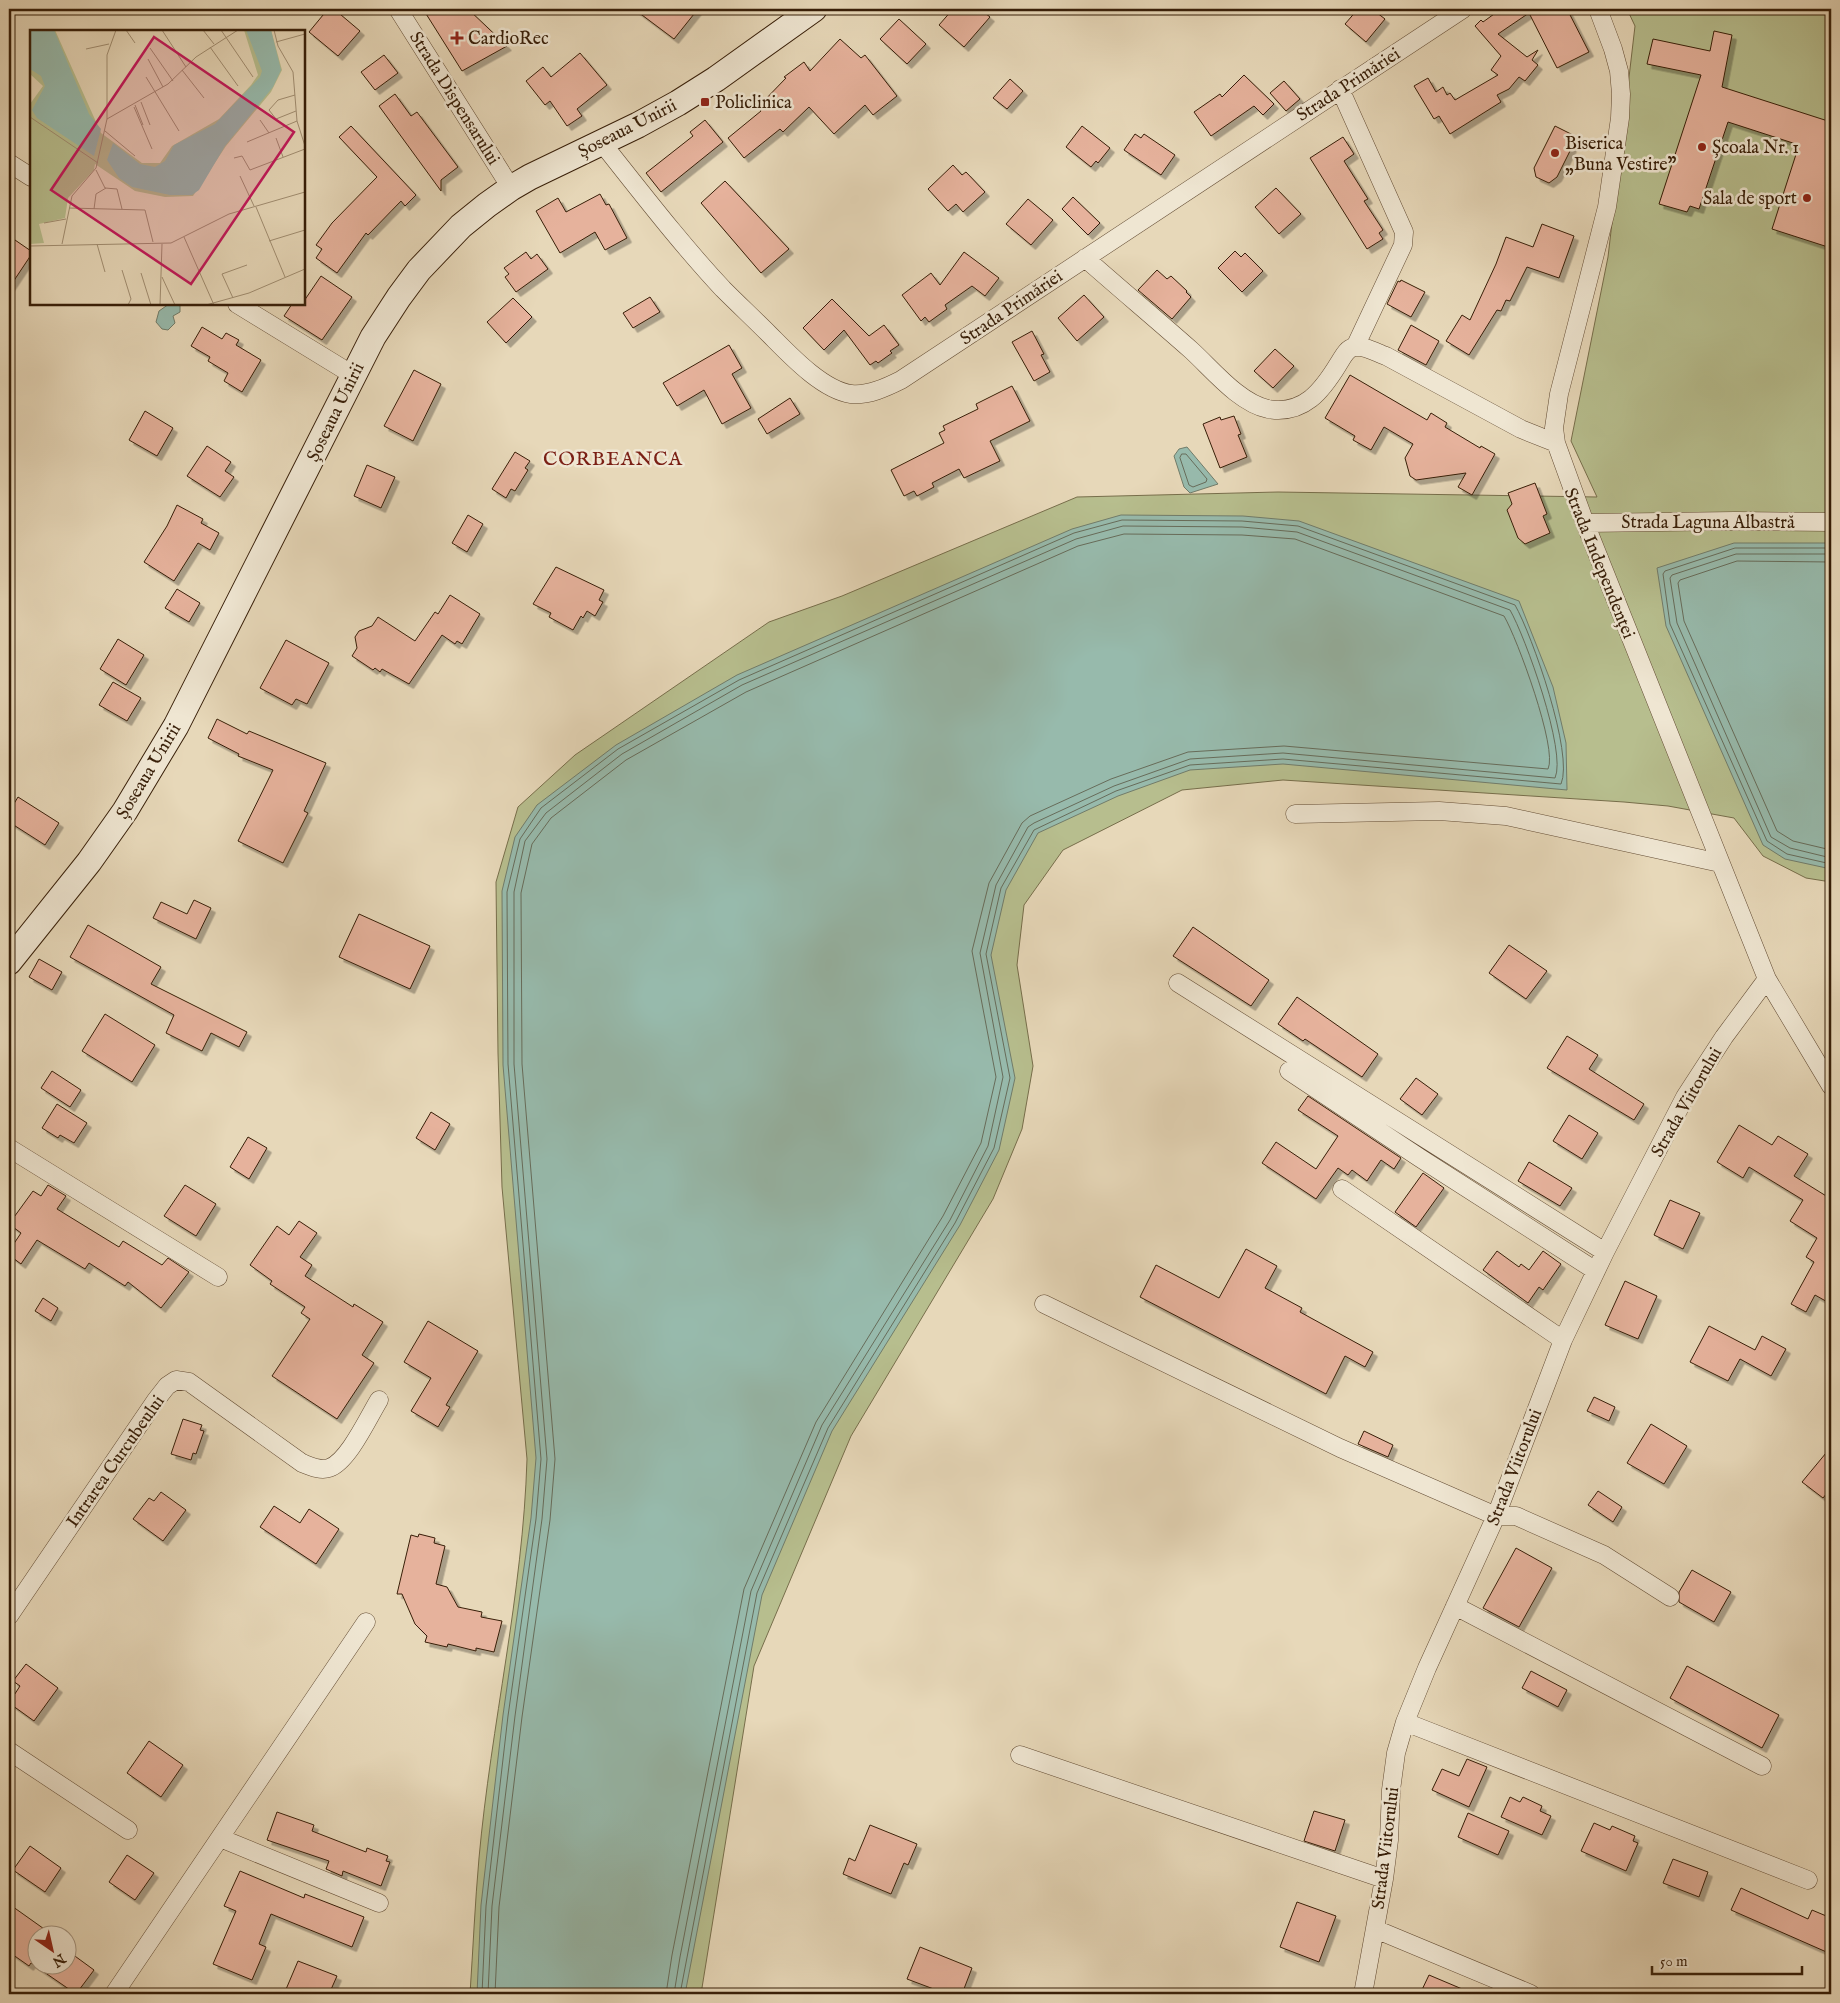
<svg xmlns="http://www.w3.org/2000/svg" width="1840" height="2003" font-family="'IM FELL English',serif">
<defs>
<filter id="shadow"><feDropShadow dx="4.5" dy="4.5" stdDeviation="0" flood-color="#0004"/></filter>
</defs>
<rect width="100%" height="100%" fill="#e7d8b9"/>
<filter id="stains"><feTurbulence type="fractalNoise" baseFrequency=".004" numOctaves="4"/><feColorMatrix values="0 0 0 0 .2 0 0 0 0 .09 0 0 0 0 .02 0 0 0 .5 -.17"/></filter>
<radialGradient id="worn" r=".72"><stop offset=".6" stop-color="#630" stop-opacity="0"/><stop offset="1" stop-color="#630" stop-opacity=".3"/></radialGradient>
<path fill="#b7be8e" stroke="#776e4b" d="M1627,9H1831V882L1806,878L1763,856L1734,818L1668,806L1624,802L1283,780L1182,790L1063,850L1024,905L1017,965L1033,1066L1022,1129L993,1199L851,1436L754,1666L701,1994H470C473,1949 475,1903 479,1858C491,1725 523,1593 527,1459L502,1187L498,1053L496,882L518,807L575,755L769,622L842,596L1077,497L1278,492L1597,497L1571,441L1608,257L1635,26Z"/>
<path fill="#97baac" stroke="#717c6a" d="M169,304H177L180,306V312L173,316L175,323L168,330L162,329L156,322L159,311Z
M1187,447L1218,484L1190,493L1184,487L1174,456L1179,449Z
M1121,515L1243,516L1299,521L1519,601L1553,687L1566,743L1567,790L1283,764L1190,770L1118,796L1038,833L1006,890L991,955L1015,1078L999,1150L960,1225L832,1431L762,1595L685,1994H477L481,1905L503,1715L531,1518L536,1458L503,1065L502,891L515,837L537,805L616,745L737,675L1072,529Z
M1734,543H1831V869L1785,859L1763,845L1666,626L1657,568Z"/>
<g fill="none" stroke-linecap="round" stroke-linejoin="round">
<path stroke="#676c5a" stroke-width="1" d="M1182,454H1186L1207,479L1206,482L1193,487L1189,485L1180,458Z
M1831,548H1735L1665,571L1663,574L1670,624L1767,841L1787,854L1831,864
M1831,554H1736L1672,575L1670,578L1677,623L1771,837L1790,848L1831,858
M1831,562L1737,561L1680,580L1678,583L1684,621L1777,831L1793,841L1831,850
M482,1994L486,1906L508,1716L536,1519L541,1459L508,1064L507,892L520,839L541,808L618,749L739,680L1074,533L1122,520L1242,521L1298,526L1515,605C1532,635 1574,754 1561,784L1283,759L1190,765L1116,791L1034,830L1001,888L986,954L1010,1078L994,1148L955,1223L828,1428L757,1593L680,1994
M488,1994L492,1906L515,1716L542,1519L547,1459L514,1064V892L525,841L546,813L622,754L742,685L1076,539L1123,526L1242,527L1297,532L1510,610C1525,636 1567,752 1555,778L1283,753L1190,759L1114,786L1034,823L1028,827L996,885L980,953L1003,1077L988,1146L950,1220L822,1425L751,1591L680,1957L674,1994
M495,1994L499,1907L522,1717L550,1520L555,1459L522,1064L521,893L532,844L551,818L626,760L746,692L1078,546L1124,534L1242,535L1295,539L1504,616C1517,638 1558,749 1548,769L1284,746L1188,752L1111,779L1030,816L1022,823L989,883L972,951L996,1077L981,1143L943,1216L816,1422L744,1589L672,1955L666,1994"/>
</g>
<path fill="#e6b29c" stroke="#371e08" filter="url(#shadow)" d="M328,9H334L360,31L338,56L309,32Z
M423,9H468L507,46L462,71Z
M634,9H698L674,39Z
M953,9H980L990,17L964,47L939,25Z
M1358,9H1372L1385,19L1366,42L1345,24Z
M1501,9H1567L1589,52L1557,68L1529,13L1498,34L1527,57L1538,50L1532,60L1538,65L1525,81L1519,77L1509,89L1497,95L1501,102L1450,134L1439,116L1434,119L1414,86L1428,78L1436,92L1443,87L1447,95L1450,93L1455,100L1498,75L1491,70L1501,56L1475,26L1481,20L1483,22Z
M899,19L926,44L907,64L880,39Z
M1714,31L1732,35L1722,87L1831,122V149L1826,166L1831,167V248L1772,229L1799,145L1728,122L1699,209L1690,206L1687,212L1659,204L1701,75L1647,64L1653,39L1710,51Z
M840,39L861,58L865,55L897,96L873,115L865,105L834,134L809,107L783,132L780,129L744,158L728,138L761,111L758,107L786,78L784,77L804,62L810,71Z
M580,53L607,85L577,109L582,116L567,126L550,101L545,105L526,81L543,67L551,77Z
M384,55L398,73L375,90L361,72Z
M1244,75L1274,104L1263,115L1254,106L1211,136L1194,112L1220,94L1222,97Z
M1010,79L1023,91L1007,109L993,98Z
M1284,81L1300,99L1286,111L1270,93Z
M395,94L411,116L417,112L458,167L441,180V191L379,106Z
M705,120L723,142L661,192L646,173L693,136L690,132Z
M351,126L416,195L405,206L401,201L368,235L366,233L337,273L316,258L322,249L316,245L332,223L377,177L339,137Z
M1082,126L1110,148L1098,163L1096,161L1091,167L1066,147Z
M1555,126L1577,137L1557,177L1549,183L1536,177L1534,168Z
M1135,134L1141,138L1144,134L1175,155L1161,175L1124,150Z
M1343,137L1354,154L1344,161L1368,199L1364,201L1383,230L1379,233L1383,239L1367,249L1310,158Z
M953,165L962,175L966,172L985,192L963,212L956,204L948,211L928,189Z
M725,181L789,249L761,273L701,203Z
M1276,188L1301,214L1279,234L1255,207Z
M600,194L606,205L609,204L627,238L605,250L595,232L560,253L536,211L558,198L566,212Z
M1073,197L1100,223L1088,235L1062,209Z
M1028,199L1053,220L1031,245L1006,224Z
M1542,224L1574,236L1559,278L1527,267L1510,301L1506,300L1501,311L1497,310L1469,355L1446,341L1462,315L1470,320L1496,264L1506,237L1533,247Z
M15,240L31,251V255L9,288V250Z
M1235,251L1241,257L1245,253L1263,271L1242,292L1218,268Z
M526,252L531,259L537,254L548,269L516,292L505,277L509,274L504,268Z
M964,252L999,278L985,296L972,286L945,305L947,309L929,322L925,317L921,321L902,295L931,273L940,285Z
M1157,270L1167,279L1171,276L1187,291L1186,292L1191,297L1172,319L1138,290Z
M321,276L352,297L322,340L284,316L292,304H304V301Z
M1401,280L1425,292L1411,317L1387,304L1398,281L1400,282Z
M1084,295L1104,317L1077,341L1058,318Z
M650,297L660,312L633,328L623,313Z
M513,298L532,317L506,343L487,322Z
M832,299L869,336L884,325L899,345L890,351L892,353L878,363L876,361L870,365L844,330L824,350L803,328Z
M1411,325L1439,341L1426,365L1398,350Z
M202,327L222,339L226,333L239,340L236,345L261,360L242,392L224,381L228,373L208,361L210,357L191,346Z
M1032,331L1044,354L1041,355L1050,372L1034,381L1012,342Z
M729,345L742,368L732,374L751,408L722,424L704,390L677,406L663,383Z
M1275,349L1294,366L1273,388L1254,371Z
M414,370L441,384L413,441L384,426Z
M1350,375L1427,420L1431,413L1447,423L1445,427L1480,448L1481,446L1495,454L1472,495L1458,487L1466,473L1416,480L1410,476L1405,458L1413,444L1384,427L1371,450L1353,440L1355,436L1325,418Z
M1012,386L1030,421L990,441L1000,461L964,478L959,469L932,483L934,487L917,496L914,491L904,496L891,470L944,443L939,433L945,430L943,426L978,409L976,404Z
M790,398L800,414L767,434L758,419Z
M145,411L173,428L157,456L129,440Z
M1234,416L1241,434L1238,435L1247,457L1220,468L1203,424L1220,417L1221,420Z
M207,446L231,462L225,471L234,477L220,497L187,476Z
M515,452L530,461L525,468L528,470L515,491L511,489L506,498L492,489Z
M367,465L395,477L381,508L354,496Z
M1535,483L1547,514L1543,516L1550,533L1525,544L1518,538L1507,510L1512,504L1508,493Z
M177,505L203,519L201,523L219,533L210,550L198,543L174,581L144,562L167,526Z
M468,515L483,524L467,552L452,543Z
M556,567L604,590L599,600L603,602L595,616L587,611L583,618L581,616L573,630L549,617L551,613L533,604Z
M177,589L200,603L189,622L165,608Z
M450,595L480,614L462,644L457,641L455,644L442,635L409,684L382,669L380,672L375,668L373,670L352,656L357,648L355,637L359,631L372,626L378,617L415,641L435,612L438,614Z
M118,639L144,655L126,685L100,669Z
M286,640L329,663L307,704L296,699L292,705L260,688Z
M113,682L141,698L127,721L99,705Z
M217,719L247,734L249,731L326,763L304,811L308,813L283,863L238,841L273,770L238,756L239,754L208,738Z
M18,797L59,823L45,845L9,822V812Z
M194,900L211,908L196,939L153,918L161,902L187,914Z
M359,914L430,946L410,989L339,957Z
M88,925L161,967L151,984L247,1032L239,1047L211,1033L202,1051L166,1033L174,1015L70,957Z
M1193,927L1269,980L1251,1006L1173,956Z
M1509,945L1547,971L1526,999L1489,973Z
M39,959L62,972L52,990L29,977Z
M1297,997L1378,1054L1362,1077L1305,1039L1303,1041L1278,1024Z
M105,1014L155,1045L132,1082L82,1051Z
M1567,1036L1598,1055L1589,1069L1644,1104L1634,1120L1547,1068Z
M52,1071L81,1090L70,1107L41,1088Z
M1416,1078L1438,1094L1422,1115L1400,1099Z
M1308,1096L1401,1158L1394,1169L1381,1160L1367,1181L1352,1170L1348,1175L1338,1168L1316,1199L1262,1163L1276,1142L1316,1169L1338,1136L1298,1110Z
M57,1104L87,1123L74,1143L60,1135L58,1138L42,1128Z
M431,1112L450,1124L435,1150L416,1138Z
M1569,1115L1598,1133L1582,1159L1553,1141Z
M1739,1125L1772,1145L1778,1136L1808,1154L1794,1176L1831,1199V1304L1815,1295L1806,1312L1791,1304L1814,1262L1806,1257L1817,1238L1790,1221L1803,1200L1749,1167L1743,1178L1717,1162Z
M248,1137L267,1148L249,1179L230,1167Z
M1529,1162L1572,1188L1560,1206L1518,1181Z
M1423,1173L1444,1188L1416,1227L1395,1212Z
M48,1185L66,1196L57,1209L119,1247L123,1241L162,1265L168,1258L189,1272L161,1308L128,1282L125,1286L89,1263L85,1269L37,1240L21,1264L9,1255V1251L21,1233L9,1224L33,1191L41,1196Z
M185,1185L216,1204L196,1236L164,1216Z
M1670,1200L1700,1213L1683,1249L1654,1235Z
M299,1221L317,1233L300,1257L312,1265L305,1276L353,1307L354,1304L383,1322L362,1355L374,1363L337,1419L272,1376L310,1319L301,1313L305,1307L270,1284L272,1281L250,1265L277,1226L289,1235Z
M1246,1249L1277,1266L1265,1288L1302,1308L1300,1312L1373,1352L1365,1367L1345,1356L1326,1394L1140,1297L1156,1265L1219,1298Z
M1497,1251L1519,1267L1521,1264L1529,1270L1543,1251L1561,1264L1543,1290L1539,1287L1528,1303L1483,1270Z
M1625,1281L1657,1296L1638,1339L1605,1325Z
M43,1298L58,1308L51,1321L35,1311Z
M428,1321L478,1351L446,1405L450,1407L438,1427L411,1411L431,1378L404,1362Z
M1709,1326L1755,1350L1762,1336L1786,1349L1771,1376L1740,1359L1728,1381L1690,1362Z
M1594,1397L1615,1407L1609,1421L1587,1411Z
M183,1419L202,1425L200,1430L204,1431L196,1454L193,1453L191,1460L171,1454Z
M1651,1424L1687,1446L1664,1484L1627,1463Z
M1364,1431L1393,1445L1388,1457L1358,1444Z
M1831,1447V1488L1823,1498L1802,1482Z
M1598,1491L1622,1507L1613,1522L1588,1505Z
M161,1492L186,1510L163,1541L133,1519L149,1498L154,1501Z
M274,1506L300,1523L309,1509L339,1529L316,1564L260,1527Z
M419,1534L435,1538L434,1543L445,1546L436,1584L447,1587L458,1607L482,1612L481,1617L502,1621L494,1652L476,1648V1651L448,1644L447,1647L425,1642L427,1636L415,1624L402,1594H397L411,1535L418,1537Z
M1516,1548L1552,1568L1519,1627L1483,1608Z
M1692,1570L1731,1592L1714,1622L1679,1602V1592Z
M26,1664L58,1688L34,1721L9,1703L20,1686L13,1681Z
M1687,1666L1779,1715L1762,1748L1670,1698Z
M1531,1671L1567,1690L1558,1707L1522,1688Z
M149,1741L183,1765L161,1797L127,1773Z
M1467,1759L1487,1767L1469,1807L1432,1790L1442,1769L1459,1776Z
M1510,1797L1520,1802L1523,1797L1542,1806L1540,1811L1551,1816L1542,1835L1501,1817Z
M1314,1811L1345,1820L1335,1851L1304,1841Z
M277,1812L314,1825L312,1831L366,1852L367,1848L388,1856L386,1861L390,1862L381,1886L343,1871L342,1876L326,1869L329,1861L267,1840Z
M1468,1813L1509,1831L1498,1855L1458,1837Z
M1594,1823L1610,1830L1612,1826L1635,1836L1633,1841L1638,1843L1626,1871L1581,1851Z
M870,1825L917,1844L908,1865L904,1863L891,1894L843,1874L849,1858L855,1861Z
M30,1846L61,1868L45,1892L13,1870Z
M127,1855L154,1873L135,1900L109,1882Z
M1673,1859L1708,1872L1699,1897L1663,1883Z
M240,1871L304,1898L305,1894L364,1917L352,1947L271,1914L259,1944L266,1947L252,1980L213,1964L236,1911L224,1906Z
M1741,1888L1808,1919L1812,1910L1831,1918V1954L1731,1910Z
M1297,1902L1336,1916L1319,1962L1280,1947Z
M9,1904L54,1936H38V1966H68V1951L94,1970L76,1994L31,1963L29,1966L9,1952Z
M920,1947L972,1968L962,1994H947L907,1979Z
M298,1961L337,1976L329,1994H284Z
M1429,1975L1474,1994H1420Z"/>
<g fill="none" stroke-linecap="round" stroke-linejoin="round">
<defs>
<path id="street" d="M398,9L511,188
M1598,9L1613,49L1619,71L1621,94L1620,118L1607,207L1559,394L1554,428L1556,443L1585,523L1767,979L1831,1086
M1340,89L1404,232L1403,245L1355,347
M602,143C641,192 680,243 723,289C738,304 754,319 769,334C789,354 822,390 851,394C868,396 887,387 901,380L1463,9
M9,163L31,177
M1085,258C1120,289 1156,319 1191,350C1212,369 1239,403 1268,409C1304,415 1322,391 1339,363C1343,357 1346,349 1354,347C1364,345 1377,353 1386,356L1521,429L1556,443
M237,304L353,375
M1585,523L1735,521L1831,522
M1295,814L1439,811L1506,816L1720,863
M1178,983L1605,1252
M1289,1071L1420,1158L1596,1271
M9,1148L218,1277
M1342,1189L1563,1340
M1044,1304L1340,1448L1496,1516H1516L1604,1555L1670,1597
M1455,1606L1762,1766
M9,1616L156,1400L167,1386L176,1380L189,1382L302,1463C310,1466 320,1471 329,1468C348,1462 368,1418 379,1400
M1405,1722L1808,1880
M9,1751L128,1830
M1020,1755L1384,1879
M220,1838L379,1903
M1375,1929L1531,1994
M114,1994L366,1622
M1363,1994L1384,1879L1389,1840L1391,1790L1396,1753L1405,1722L1427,1668L1496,1516L1563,1340L1605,1252L1685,1097L1724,1037L1767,979"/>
<path id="secondary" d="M9,962L89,862L125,811L176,726L373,337L399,297L419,270L461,226L487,205L511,188L530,177L638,125L678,103L716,79L814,9"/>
</defs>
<use href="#street" stroke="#634c34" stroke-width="19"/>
<use href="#secondary" stroke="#371e08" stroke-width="27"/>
<use href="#street" stroke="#efe6d2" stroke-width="18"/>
<use href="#secondary" stroke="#efe6d2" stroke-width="25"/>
</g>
<g fill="#8f2418" stroke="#efe6d2" stroke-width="2">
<path d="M454.5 30.5h5v5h5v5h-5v5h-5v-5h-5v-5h5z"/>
<rect x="700" y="97" width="10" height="10" rx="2.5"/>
<circle cx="1702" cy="147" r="5"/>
<circle cx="1555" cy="153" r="5"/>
<circle cx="1807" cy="198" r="5"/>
</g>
<g text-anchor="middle" stroke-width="5" stroke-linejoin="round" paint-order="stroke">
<g font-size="18" fill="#371e08" stroke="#efe6d2" text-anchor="start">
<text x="468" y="44">CardioRec</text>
<text x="715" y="108">Policlinica</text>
<text x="1565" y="149">Biserica<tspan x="1565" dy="21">„Buna Vestire”</tspan></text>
<text x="1712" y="153">Școala Nr. 1</text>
<text x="1797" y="204" text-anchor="end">Sala de sport</text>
</g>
<g font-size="18" fill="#371e08" stroke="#efe6d2">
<text transform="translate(1348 84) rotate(-33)" y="6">Strada Primăriei</text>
<text transform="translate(455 98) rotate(58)" y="6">Strada Dispensarului</text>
<text transform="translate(627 128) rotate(-27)" y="6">Șoseaua Unirii</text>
<text transform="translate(1011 307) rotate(-34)" y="6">Strada Primăriei</text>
<text transform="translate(335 412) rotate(-64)" y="6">Șoseaua Unirii</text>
<text x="1708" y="528">Strada Laguna Albastră</text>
<text transform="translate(1600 563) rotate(68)" y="6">Strada Independenței</text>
<text transform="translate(148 771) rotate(-59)" y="6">Șoseaua Unirii</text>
<text transform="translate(1686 1102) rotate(-60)" y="6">Strada Viitorului</text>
<text transform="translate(115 1461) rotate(-55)" y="6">Intrarea Curcubeului</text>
<text transform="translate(1514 1467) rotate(-69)" y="6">Strada Viitorului</text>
<text transform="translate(1385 1848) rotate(-83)" y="6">Strada Viitorului</text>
</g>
<g font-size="20" letter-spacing="1" fill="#7a1f14" stroke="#efe6d2">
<text x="613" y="465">CORBEANCA</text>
</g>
</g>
<g transform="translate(30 30)">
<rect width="275" height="275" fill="#e7d8b9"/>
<path d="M0,0H25L71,103L112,133H130L142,116L189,89L221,55L228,45L214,0H241L252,40L241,62L196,116L163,166L135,167L105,161L65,134L64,140L38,168L35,188L9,194L14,213L0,214V74L13,56L0,44Z" fill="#b7be8e"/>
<path d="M0,0H24L59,84L71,99L64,126L7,88L2,80L15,56L11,46L0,39ZM216,0H241L251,40L243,57L195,116L169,160L162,165H140L102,157L89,148L77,130L83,113L110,134L125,137L135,131L144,115L185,94L230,47L232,41Z" fill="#97baac"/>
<path fill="none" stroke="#a18e72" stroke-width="1" d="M96,0L105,13M132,0L156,37M173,0L184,14M191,0L223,47M244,0L248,16L263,42L267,91L275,116M246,12L275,4M180,17L208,56M120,18L143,51M56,19L79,14M118,29L133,57M152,40L174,68M116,47L149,101M265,65L248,70L239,80L246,89L266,81M111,72L120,95M105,75L113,95M104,77L122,119M0,87L68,133M77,89L138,54L166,27L208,0M230,90L239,103M75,101L105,126M246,108L253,127M217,112L267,91M204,128L212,126L220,140L275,119M66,140L75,158L87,159L92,179M210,146L224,176M226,177L255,247M39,178L115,180L123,212M64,179L66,164L76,158M14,193L36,189M154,207L184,275M239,211L275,200M32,214L42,166L66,138L77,89V25L86,0M67,214L75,242M0,216L141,213L199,184L275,162M92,240L101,269L98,275M111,243L121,275M132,247L145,275M203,268L192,244L217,235M130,275L132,214M176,275L219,263L275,239"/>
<path fill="#c2185b" fill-opacity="0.15" stroke="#c2185b" stroke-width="2.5" d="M124,7L264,102L161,254L21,160Z"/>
<rect width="275" height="275" fill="none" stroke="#371e08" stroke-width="2.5"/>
</g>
<rect width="1840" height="2003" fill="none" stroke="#e7d8b9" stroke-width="30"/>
<rect x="10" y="10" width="1820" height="1983" fill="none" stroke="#371e08" stroke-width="2.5"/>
<rect x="15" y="15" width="1810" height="1973" fill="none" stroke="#371e08"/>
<g transform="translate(52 1950) rotate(146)"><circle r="24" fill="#efe6d2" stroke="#a59681"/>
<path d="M0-4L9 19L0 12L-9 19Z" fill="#8f2418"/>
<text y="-8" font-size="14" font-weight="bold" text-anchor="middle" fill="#371e08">N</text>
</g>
<path d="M1652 1966v8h150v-8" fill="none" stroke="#371e08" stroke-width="2.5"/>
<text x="1660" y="1966" font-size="15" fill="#371e08" stroke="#efe6d2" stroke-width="4" paint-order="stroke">50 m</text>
<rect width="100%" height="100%" filter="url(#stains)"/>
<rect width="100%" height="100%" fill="url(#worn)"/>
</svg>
